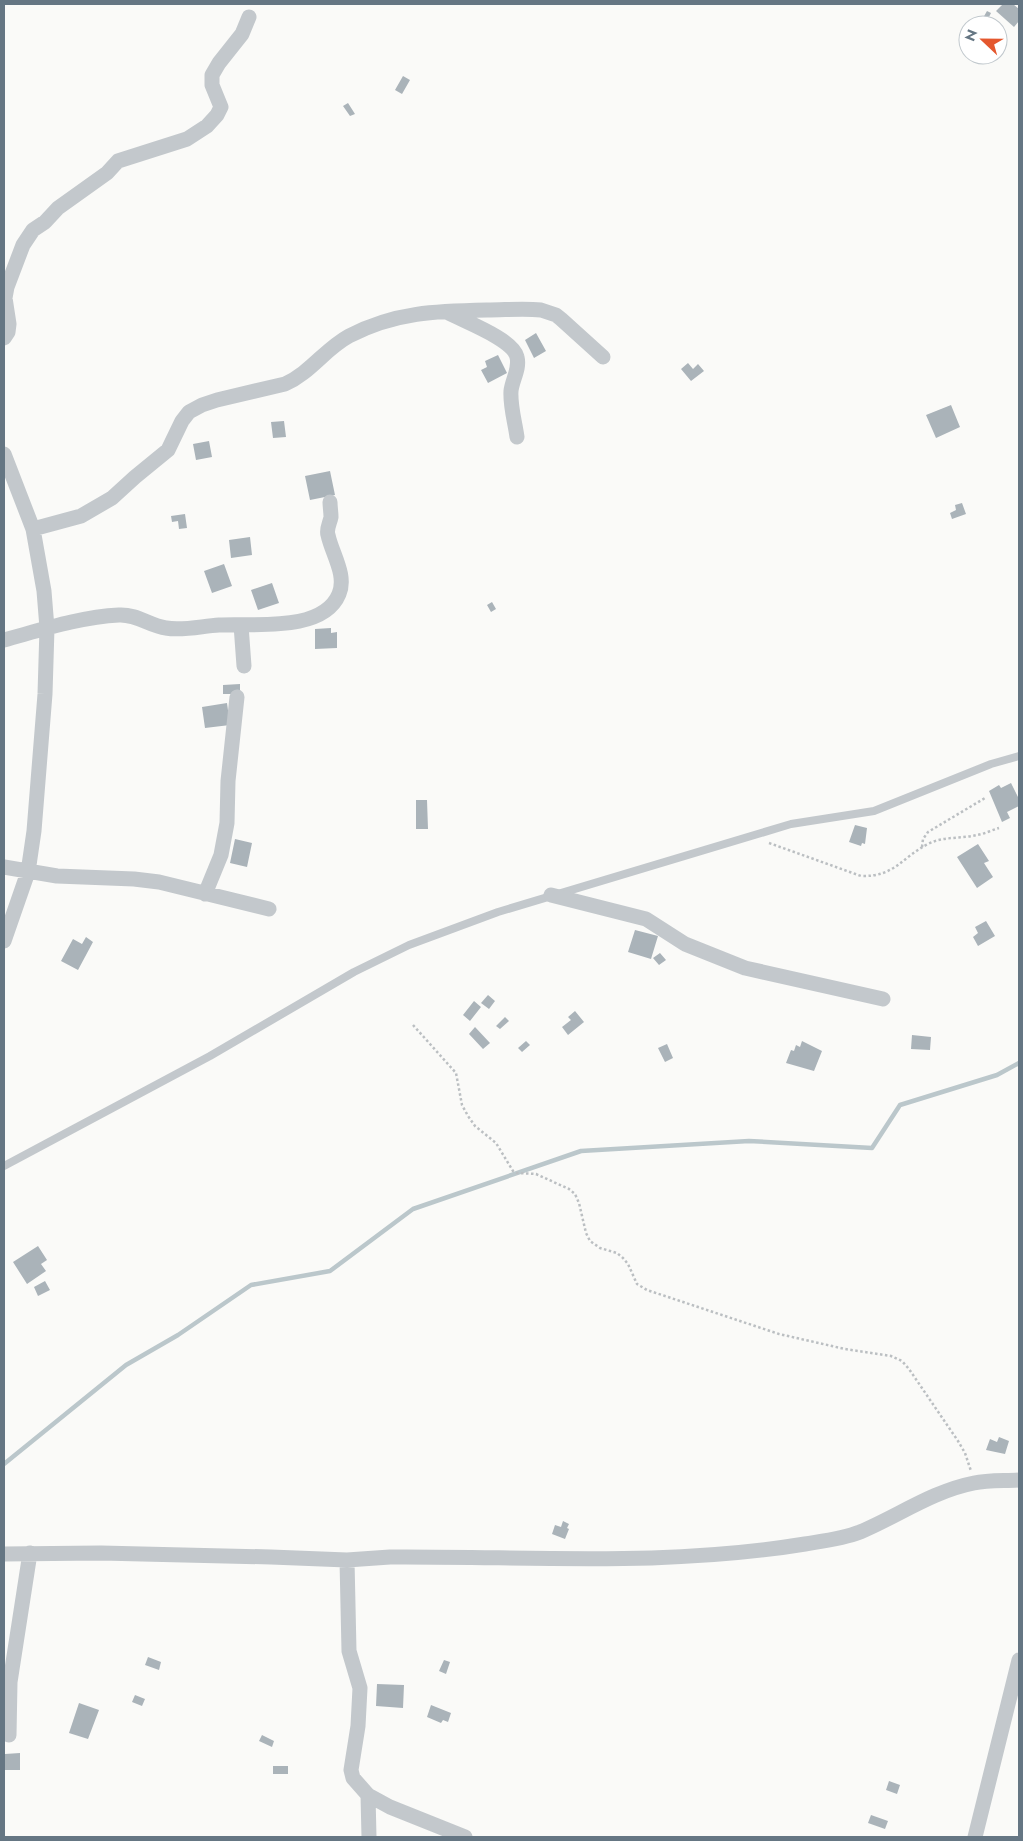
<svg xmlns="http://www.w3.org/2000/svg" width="1023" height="1841" font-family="Jost,sans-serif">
<rect width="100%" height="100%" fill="#fafaf8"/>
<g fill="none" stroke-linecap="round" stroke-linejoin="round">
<path stroke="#bbc7cb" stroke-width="4.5" d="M4,1464L126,1365L178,1335L251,1285L330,1271L413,1209L581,1151L749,1141L872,1148L900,1105L997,1075L1019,1063"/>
</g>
<path fill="#aab3b9" d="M1003,4H1013L1019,9V21L1014,27L996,11Z
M987,11L991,13L987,21L983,18Z
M403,76L410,80L402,94L395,90Z
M348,103L355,114L350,116L343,106Z
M536,333L546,351L534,358L525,340Z
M498,355L507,373L488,383L481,370L487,367L485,361Z
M688,363L693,369L698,364L704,371L691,381L681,369Z
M951,405L960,427L936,438L926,415Z
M284,421L286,437L273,438L271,422Z
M209,441L212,457L196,460L193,444Z
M330,471L335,495L310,500L305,476Z
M962,503L966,514L952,519L950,513L956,510L955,505Z
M185,514L187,528L179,529L178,521L172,522L171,516Z
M250,537L252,555L231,558L229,540Z
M224,564L232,586L212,593L204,571Z
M272,583L279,603L258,610L251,590Z
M492,602L496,609L491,612L487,605Z
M331,628V633L337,632V648L315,649V629Z
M240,684V694H223V685Z
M227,703L230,725L205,728L202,707Z
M1011,783L1019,799V806L1007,812L1010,818L1002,822L989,791L999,785L1001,788Z
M416,800H427L428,829H416Z
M855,825L867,828L865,844L862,843L861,846L849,842Z
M235,839L252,843L247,867L230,863Z
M978,844L989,861L984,863L993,877L977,888L957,857Z
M986,921L995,936L978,946L973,937L978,933L975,927Z
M635,930L658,936L651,959L628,952Z
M86,937L93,942L78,970L61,961L73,939L82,944Z
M660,953L666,960L659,965L653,958Z
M488,995L495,1001L489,1009L481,1003Z
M474,1001L481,1007L470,1021L463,1015Z
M575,1011L584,1022L568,1035L562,1027L571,1020L568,1017Z
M505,1017L509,1021L500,1029L496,1026Z
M475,1027L490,1043L483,1049L469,1034Z
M912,1035L931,1037L930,1050L911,1049Z
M526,1041L530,1045L522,1052L518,1048Z
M802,1041L822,1051L814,1071L786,1063L791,1050L794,1051L796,1045L800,1047Z
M667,1044L673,1058L665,1062L658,1048Z
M38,1246L47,1260L41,1264L46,1271L27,1284L13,1262Z
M45,1281L50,1290L38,1296L34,1287Z
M999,1437L1009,1441L1005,1454L986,1450L990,1439L997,1442Z
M563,1521L569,1524L567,1528L569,1529L565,1539L552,1534L555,1525L561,1527Z
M148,1657L161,1662L159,1670L145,1665Z
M444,1660L450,1662L446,1674L439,1671Z
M377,1684L404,1685L403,1708L376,1706Z
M135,1695L145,1699L142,1706L132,1702Z
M79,1703L99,1710L88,1739L69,1733Z
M431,1705L451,1713L448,1722L443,1720L441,1723L427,1717Z
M262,1735L274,1741L272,1747L259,1741Z
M20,1753V1770H5V1754Z
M273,1766H288V1774H273Z
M889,1781L900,1785L897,1794L886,1790Z
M871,1815L888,1821L885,1829L868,1823Z"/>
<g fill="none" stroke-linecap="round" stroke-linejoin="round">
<path stroke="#bbbfc2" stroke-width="2.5" stroke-dasharray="2.5 2.5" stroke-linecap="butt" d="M769,843L861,876C895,877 902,857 928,844C943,836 961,839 977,835C984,834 992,830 999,828
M922,847L923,839L928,832L985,798
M413,1025L456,1073L462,1105L468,1116L475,1126L496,1143L513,1171L517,1173L536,1174L569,1189L575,1194L579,1203L586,1233L590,1241L600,1248L617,1253L623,1258L628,1264L637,1284L647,1290L779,1334L845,1349L891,1356L902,1361L909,1369L958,1441L965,1453L971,1471"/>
<path stroke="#c3c8cc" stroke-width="8" d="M4,1166L210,1056L354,972L409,945L498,912L791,824L874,811L991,764L1019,756"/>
<path stroke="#c3c8cc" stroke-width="15" d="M447,312C463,321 513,339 517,357C520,369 512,380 511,391C510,406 515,422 517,437
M4,338L8,332L9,324L5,298L7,287L23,245L33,230L45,222L58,208L107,173L118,161L187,139L207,126L217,115L221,107L212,85V75L219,63L242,34L249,17
M4,454L33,529L44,591L47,628L45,694L34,831L28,872L4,941
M33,529L81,516L112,498L135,477L168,450L182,421L189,412L202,405L217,400L285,384C310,373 325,349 349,336C395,312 437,311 487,310C505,310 523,308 541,310L556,315L561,319L603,357
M241,625L244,666
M4,640C41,630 80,617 119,615C137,614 150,626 166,628C183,631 202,626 219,625C252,623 323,633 339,594C347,575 332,554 328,535C326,529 330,523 331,517C331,512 330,507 330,502
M4,867L57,876L134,879L159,882L269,909
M205,894L221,855L227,823L228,781L237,697
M551,895L646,919L685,944L745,968L883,999
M4,1554L101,1553L271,1557L347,1560L390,1557C530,1556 665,1567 805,1544C823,1541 842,1539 860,1532C898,1516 933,1491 974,1483C988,1480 1005,1481 1019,1480
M347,1560L349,1651L360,1688L358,1726L351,1770L353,1778L368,1795L390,1807L465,1837
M9,1735L10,1682L30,1553
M368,1795L369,1837
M975,1837L1019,1660"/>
</g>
<rect width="1023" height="1841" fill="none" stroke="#657683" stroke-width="10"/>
<g transform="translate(983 40) rotate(292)"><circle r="24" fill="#ffffff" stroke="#c1c8cd"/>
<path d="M0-4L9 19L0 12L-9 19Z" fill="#e4572e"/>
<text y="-8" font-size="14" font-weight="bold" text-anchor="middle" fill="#657683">N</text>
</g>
</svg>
